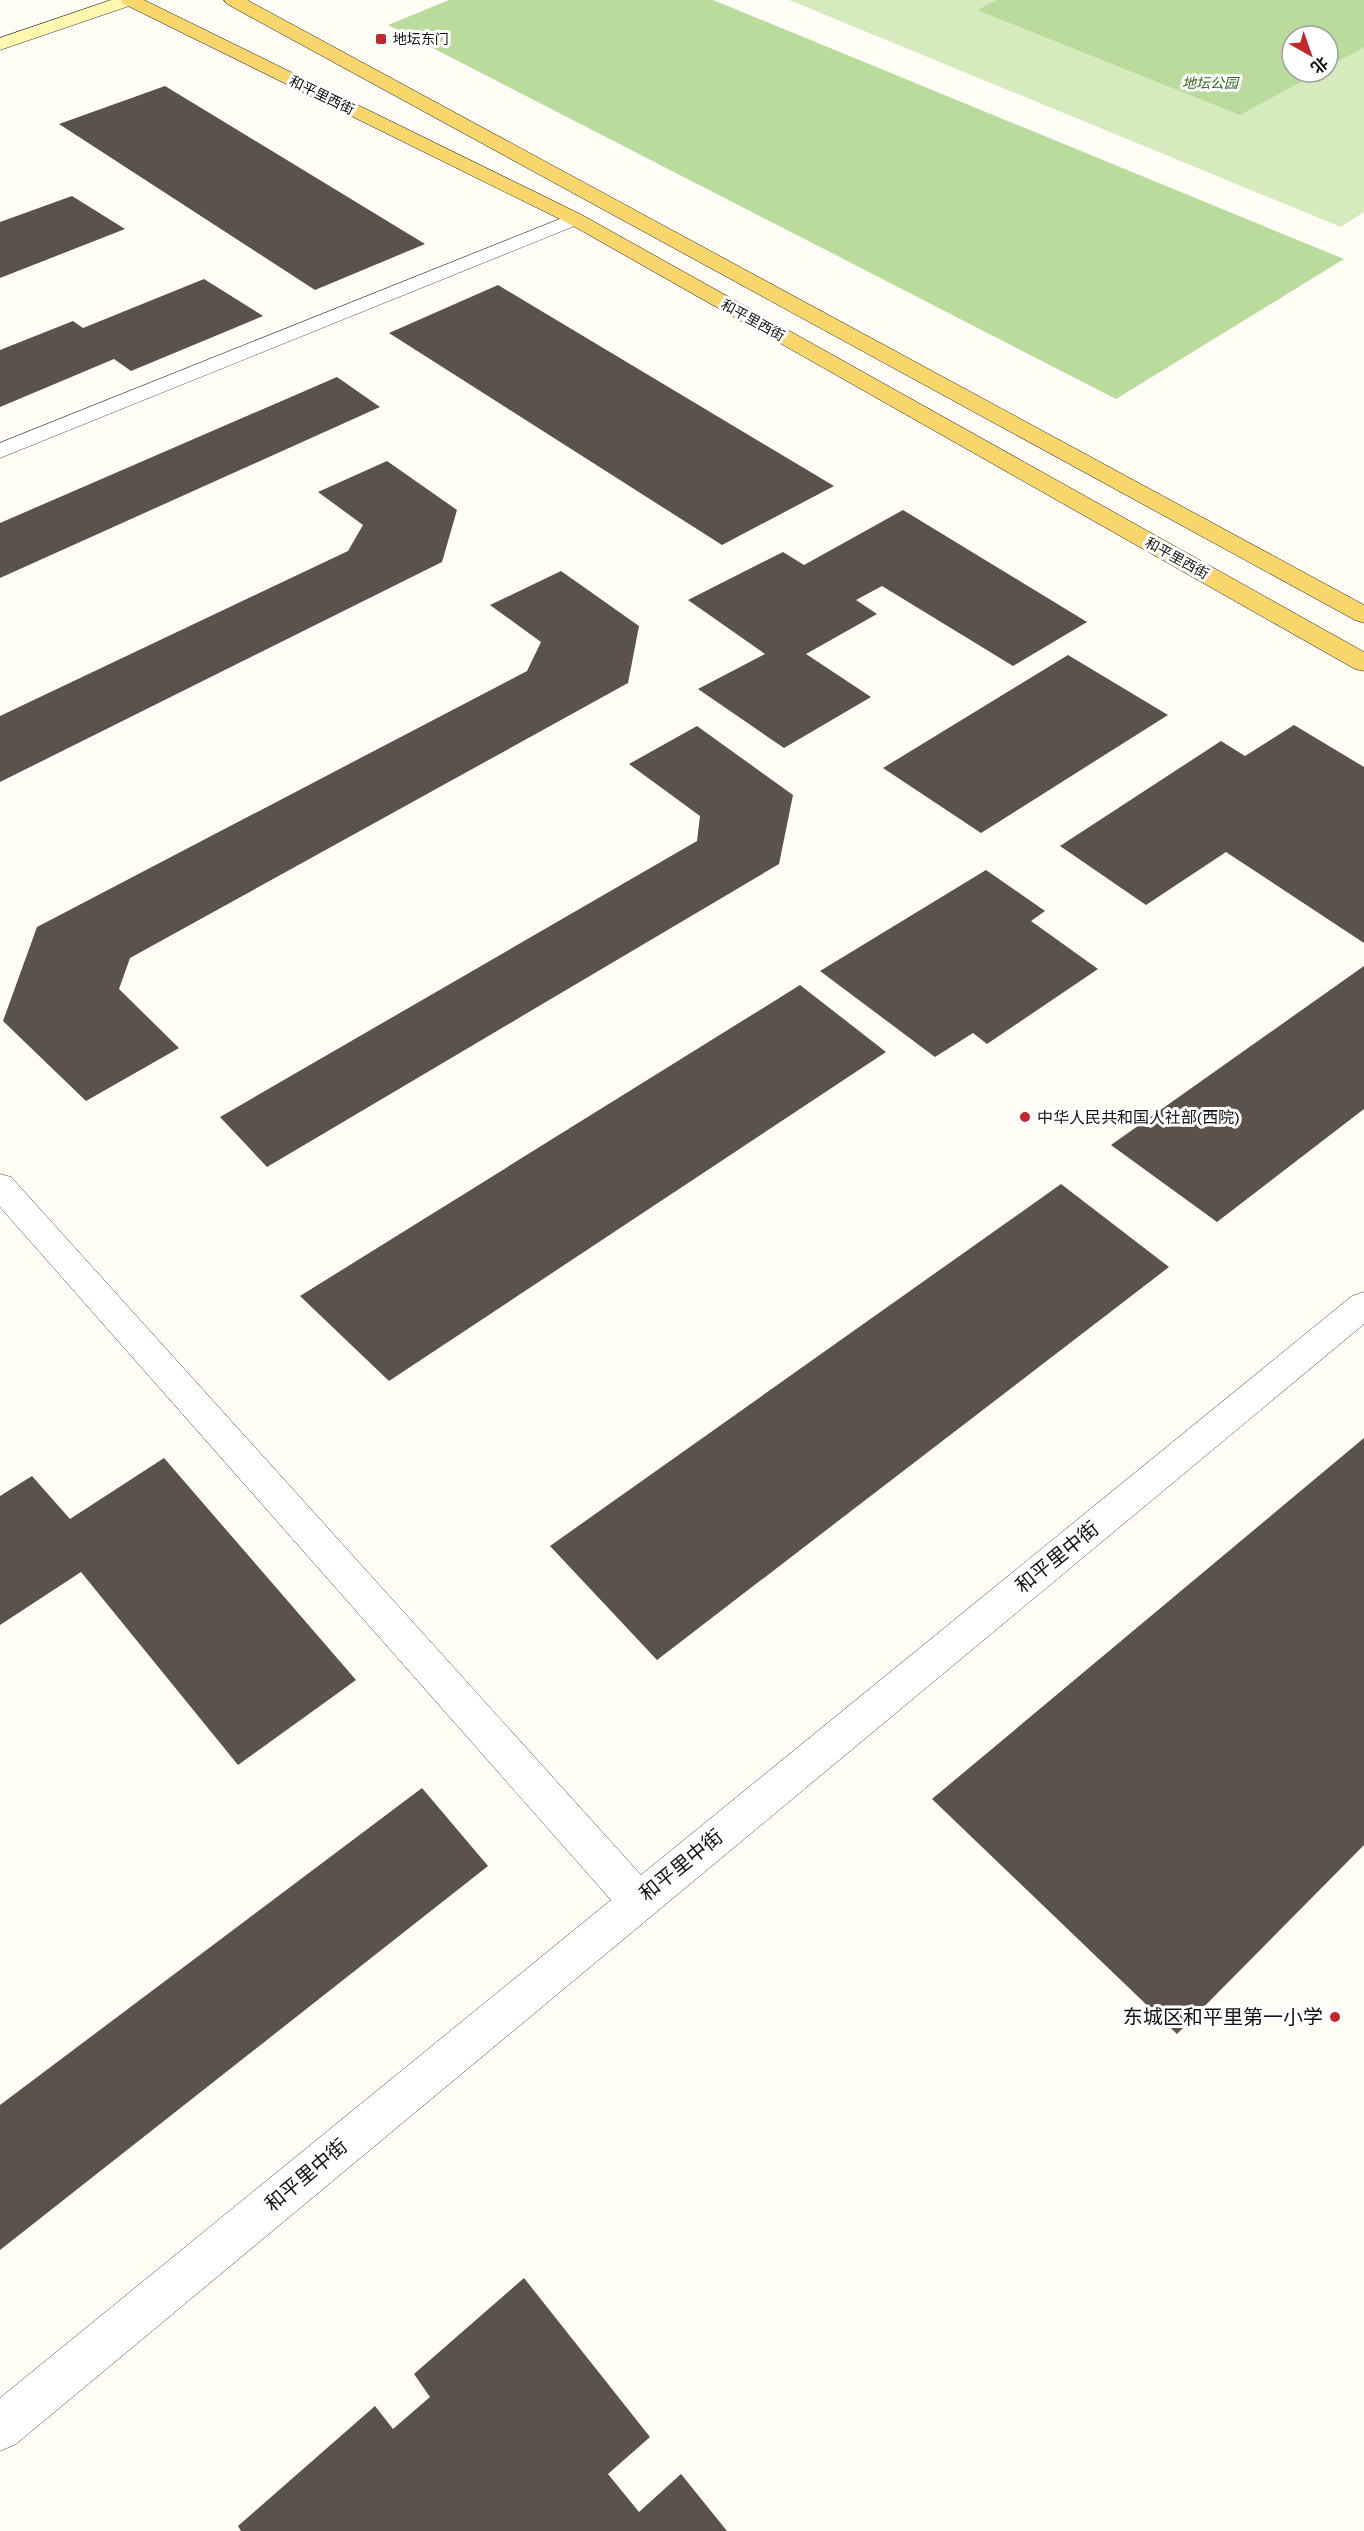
<svg xmlns="http://www.w3.org/2000/svg" width="1364" height="2531" font-family="'Roboto Serif','Noto Sans SC',serif">
<rect width="100%" height="100%" fill="#fffdf5"/>
<path fill="#d5ebbd" fill-rule="evenodd" d="M789,0H1364V212L1341,227ZM1292,36H1328V72H1292Z"/>
<path fill="#b9dc9c" d="M449,0H713L1344,259L1116,399L388,25Z
M997,0H1364V47L1328,67V36H1292V72H1319L1240,115L977,10Z"/>
<path fill="#5a524d" d="M165,86L425,244L315,290L59,124Z
M72,196L125,229L0,278V222Z
M204,279L263,316L131,371L114,359L0,407V350L73,321L83,328Z
M498,285L834,486L722,545L389,333Z
M337,377L380,407L0,578V523Z
M387,461L457,510L442,562L0,782V716L348,551L363,525L318,492Z
M903,510L1087,622L1013,666L882,586L856,600L877,614L806,654L871,697L784,748L698,689L765,654L688,600L783,552L804,565Z
M561,571L639,626L628,683L130,958L119,989L179,1048L86,1101L3,1021L37,927L527,671L541,642L490,605Z
M1068,655L1168,715L981,833L883,768Z
M1294,725L1364,767V943L1226,852L1146,905L1060,846L1221,741L1245,756Z
M697,726L793,795L779,864L267,1167L220,1117L697,841L700,816L629,764Z
M986,870L1045,911L1031,921L1098,969L987,1044L973,1033L935,1057L820,971Z
M1364,966V1109L1217,1222L1111,1145Z
M800,985L886,1052L389,1381L300,1296Z
M1061,1184L1169,1267L657,1660L550,1546Z
M1364,1438V1845L1177,2034L932,1799Z
M164,1458L356,1680L238,1765L81,1572L0,1625V1496L32,1476L70,1519Z
M422,1788L488,1866L0,2250V2105Z
M524,2278L650,2437L608,2474L639,2512L681,2474L727,2531H241L238,2526L375,2406L393,2429L430,2397L414,2374Z"/>
<g fill="none" stroke-linecap="round" stroke-linejoin="round">
<defs>
<path id="street" d="M575,213L582,215L585,219L582,223L0,458V443Z
M0,1174L11,1177L641,1875L1352,1296L1364,1292V1324L16,2444L0,2451V2398L611,1900L0,1207Z"/>
<path id="secondary" d="M111,0H138L135,4L0,50V38Z"/>
<path id="primary" d="M121,0H144L582,215L1364,652V671L1355,669L568,223L124,4Z
M224,0H247L1364,605V623L1355,620L227,4Z"/>
</defs>
<use href="#street" stroke="#444" stroke-width="1"/>
<use href="#secondary" stroke="#333" stroke-width="1"/>
<use href="#primary" stroke="#222" stroke-width="1"/>
<use href="#street" fill="#fff" fill-rule="evenodd"/>
<use href="#secondary" fill="#fff6b0" fill-rule="evenodd"/>
<use href="#primary" fill="#f9d66b" fill-rule="evenodd"/>
</g>
<g fill="#c4262e" stroke="#fff" stroke-width="2">
<rect x="375" y="33" width="12" height="12" rx="3"/>
<circle cx="1025" cy="1117" r="6"/>
<circle cx="1335" cy="2017" r="6"/>
</g>
<g text-anchor="middle" stroke-width="6" stroke-linejoin="round" paint-order="stroke">
<g font-size="14" fill="#111" stroke="#fff" text-anchor="start">
<text x="393" y="44">地坛东门</text>
</g>
<g font-size="14" font-style="italic" fill="#2f6b1f" stroke="#fff">
<text x="1210" y="88">地坛公园</text>
</g>
<g font-size="14" fill="#111" stroke="#fff">
<text transform="translate(322 95) rotate(26)" y="5">和平里西街</text>
<text transform="translate(753 320) rotate(29)" y="5">和平里西街</text>
<text transform="translate(1177 558) rotate(29)" y="5">和平里西街</text>
</g>
<g font-size="16" fill="#111" stroke="#fff" text-anchor="start">
<text x="1037" y="1123">中华人民共和国人社部(西院)</text>
</g>
<g font-size="20" fill="#111" stroke="#fff">
<text transform="translate(1057 1557) rotate(-39)" y="7">和平里中街</text>
<text transform="translate(681 1865) rotate(-39)" y="7">和平里中街</text>
<text transform="translate(306 2175) rotate(-40)" y="7">和平里中街</text>
</g>
<g font-size="20" fill="#111" stroke="#fff" text-anchor="end">
<text x="1323" y="2024">东城区和平里第一小学</text>
</g>
</g>
<g transform="translate(1310 54) rotate(140)"><circle r="28" fill="#ffffff" stroke="#a0a0a0" stroke-width="1.5"/>
<path d="M0-4.5L10 22L0 15L-10 22Z" fill="#c4262e"/>
<text y="-9" font-size="16" font-weight="bold" text-anchor="middle" fill="#111111">北</text>
</g>
</svg>
